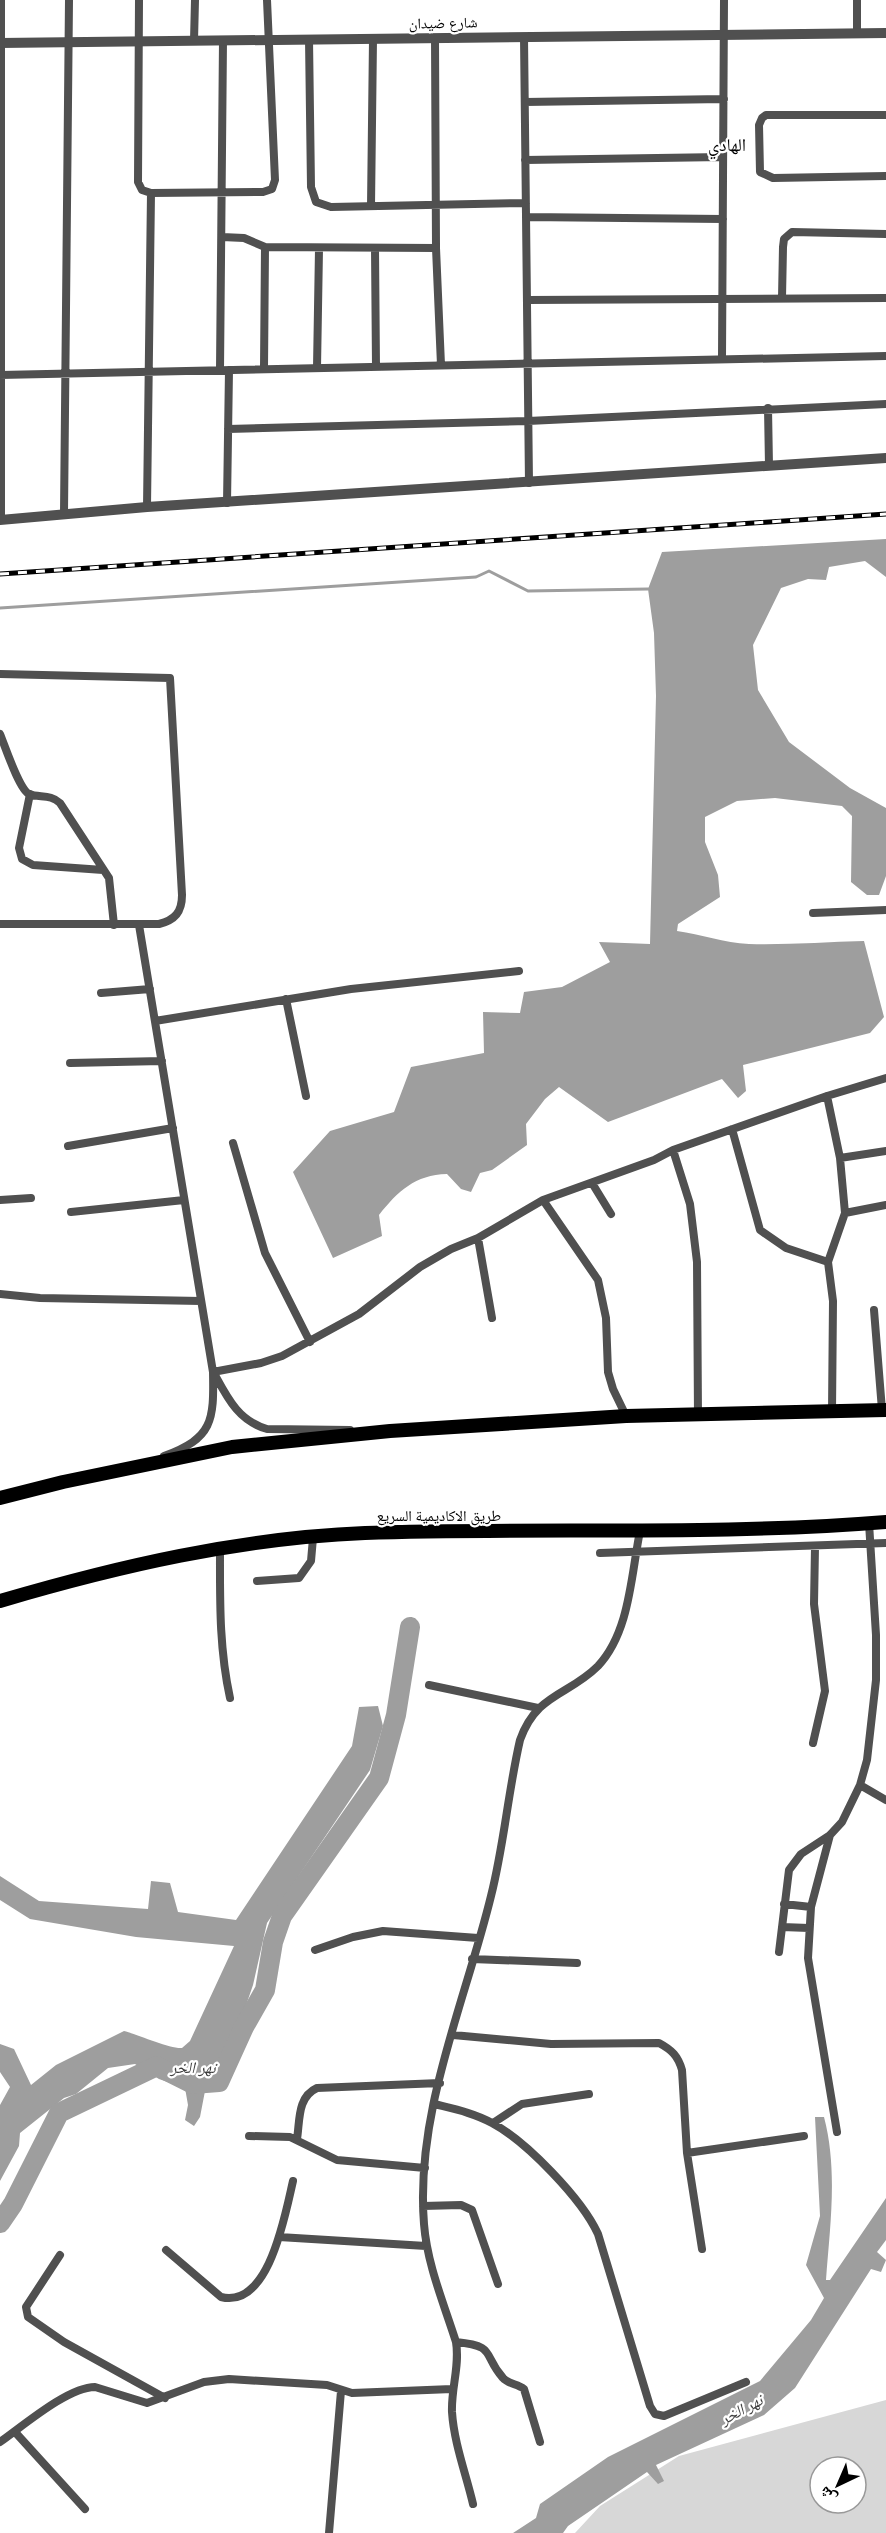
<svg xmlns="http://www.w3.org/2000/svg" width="886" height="2533" font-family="Roboto,'Noto Naskh Arabic',sans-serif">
<rect width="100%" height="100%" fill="#fff"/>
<path fill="#d7d7d7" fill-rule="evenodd" d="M886,2400V2533H575L600,2506L679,2456ZM820,2467H856V2503H820Z"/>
<path fill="#9e9e9e" d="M886,539V577L865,561L829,567L826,580L808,579L781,588L753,645L758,690L789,742L850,788L886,808V876L879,895H867L851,882L852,816L842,806L775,798L737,801L705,817V842L718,875L720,897L678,924L677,931C701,934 724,943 749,944C787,945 826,942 864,941L884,1017L870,1033L743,1065L746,1091L738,1098L722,1079L608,1122L559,1087L545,1099L526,1124L527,1145L492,1170L480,1173L471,1192L461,1189L447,1174C415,1175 398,1191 379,1215L382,1236L333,1258L293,1172L330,1131L394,1112L411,1067L484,1053L483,1012L520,1013L524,992L562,987L610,962L599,942L650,944L656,696L654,633L648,589L662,552Z
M378,1706L383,1726L370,1770L267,1923L253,1985L242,2017L205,2091L200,2117L194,2126L185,2120L188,2105L185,2088L159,2079L135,2064L108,2068L76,2094L64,2098L20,2133L19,2146L0,2181V2105L10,2087L0,2072V2044L14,2049L31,2085L56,2065L124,2031C139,2035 170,2049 182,2048L190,2041L234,1946L136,1937L30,1919L0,1900V1876L39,1901L148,1909L151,1881L170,1883L178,1912L236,1920L352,1746L359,1707Z
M815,2117H824C838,2170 830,2226 826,2280H830L886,2198V2240L877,2252L886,2260L881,2272L871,2269L795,2388L764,2415L656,2465L664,2481L658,2484L647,2472L568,2526L563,2533H513L536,2518L540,2504L608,2457L760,2381L811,2320L824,2298L806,2265L820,2216Z"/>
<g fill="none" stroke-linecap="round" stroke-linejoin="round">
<path stroke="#9e9e9e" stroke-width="3" d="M0,608L476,577L489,571L528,591L648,589"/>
<path stroke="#9e9e9e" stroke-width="20" d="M0,2223L13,2204L59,2113L157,2066L193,2084L219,2082L244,2027L265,1990L273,1942L282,1916L379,1778L396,1715L410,1627"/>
<path stroke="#505050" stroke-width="8" d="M139,0L138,182L142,190L151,193L263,192L272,189L275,180L267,0
M857,33V0
M524,37L529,483
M435,38L436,248L441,365
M309,39L311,187L316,202L331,207L526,203
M194,41L195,0
M525,102L724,99
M886,115H766L762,118L759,125L760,172L773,178L886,176
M525,160L723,157
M371,206L373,39
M526,217L723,219
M222,237L244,238L265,247L436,248
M375,248L376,367
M782,298L783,247L784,239L792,232L886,234
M527,300L886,298
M722,359L724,0
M317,368L319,249
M264,369L265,247
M220,370L223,40
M0,375L886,356
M768,408L769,466
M228,429L528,421L886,404
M227,503L229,370
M147,507L151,193
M64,514L69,0
M1,520V0
M0,674L170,678L182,895C182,912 175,920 159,924H0
M0,734C5,746 19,789 29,794C39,798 51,794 60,803L109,878L114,925
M30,794L19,848L22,859L33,865L103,870
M813,913L886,910
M139,925L213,1372C214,1421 213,1438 164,1456
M101,993L150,989
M286,999L306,1096
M155,1021L351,989L519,971
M70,1063L162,1061
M827,1096L840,1158L845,1213L828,1262L833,1301L832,1411
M732,1129L760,1230L786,1248L828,1262
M233,1143L265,1253L310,1342
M68,1146L173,1128
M673,1150L690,1204L697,1262L698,1415
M840,1158L886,1151
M592,1183L611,1214
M0,1200L31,1198
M543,1200L598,1280L606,1318L608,1372L613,1389L626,1416
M71,1212L184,1200
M845,1213L886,1205
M478,1238L492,1318
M0,1294L40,1298L201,1301
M874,1310L882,1410
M213,1372L261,1363L282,1356L359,1314L420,1267L451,1249L478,1238L543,1200L654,1160L673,1150L827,1096L886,1078
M215,1375C228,1399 239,1421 267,1429L350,1430
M220,1549C220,1600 219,1648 230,1698
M600,1553L886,1543
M257,1581L299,1578L311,1561L313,1538
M429,1685L538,1708
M813,1743L825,1691L814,1604L815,1547
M860,1785L886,1800
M830,1835L811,1907L808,1958L837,2132
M784,1904L811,1907
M782,1927L809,1928
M315,1950L353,1937L383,1931L478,1938
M779,1952L789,1870L801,1854L830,1835L842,1822L860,1785L867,1760L876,1680V1635L869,1523
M472,1959L577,1963
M453,2035L551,2044L659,2043C672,2050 678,2056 682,2070L687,2153L702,2249
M434,2104C454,2109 474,2113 492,2123C526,2141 582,2199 598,2234L650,2406L655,2414L664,2416L746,2382
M493,2123L522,2104L589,2094
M249,2136L290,2137L337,2160L425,2168
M297,2139C300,2121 297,2097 317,2088L440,2083
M687,2153L804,2136
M423,2206L461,2205L472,2210L498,2284
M279,2237L426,2246
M166,2250L221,2297C269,2309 285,2215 293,2181
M60,2255L26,2307L28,2317L64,2342L165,2398
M456,2342C497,2346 482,2354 503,2378C508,2384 518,2384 524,2389L540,2442
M15,2432L85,2509
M0,2442C23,2426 68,2387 95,2387L147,2403L204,2382L229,2379L327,2385L352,2393L452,2389
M473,2504C466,2474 454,2443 452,2412C451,2388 460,2366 456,2342C444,2304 427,2264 424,2224C415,2112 465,2003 491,1896C504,1845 508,1792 520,1740C537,1693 568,1696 598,1666C630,1632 631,1575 640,1531
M329,2533L341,2391"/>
<path stroke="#505050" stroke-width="10" d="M0,43L886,33
M0,520L147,507L886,458"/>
<path stroke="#000" stroke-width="14" d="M0,1498L63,1482L232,1447L390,1431L626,1416L886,1410
M0,1601C119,1566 240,1538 365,1533C538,1527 713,1536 886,1522"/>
<defs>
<path id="rail" d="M0,574L886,514"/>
</defs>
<use href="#rail" stroke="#000" stroke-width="5"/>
<use href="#rail" stroke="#fff" stroke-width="3" stroke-dasharray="9" stroke-linecap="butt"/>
</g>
<g text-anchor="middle" stroke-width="4.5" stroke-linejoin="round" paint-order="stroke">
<g font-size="15" fill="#000" stroke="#fff">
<text transform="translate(443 23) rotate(-1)" y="5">شارع ضيدان</text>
<text x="439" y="1521">طريق الاكاديمية السريع</text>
</g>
<g font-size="16" font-style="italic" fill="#3f3f3f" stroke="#fff">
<text x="193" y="2073">نهر الخر</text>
<text transform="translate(741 2409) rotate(-28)" y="6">نهر الخر</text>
</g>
<g font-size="18" fill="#000" stroke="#fff">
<text x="727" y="151">الهادي</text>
</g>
</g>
<g transform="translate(838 2485) rotate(224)"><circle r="28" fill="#ffffff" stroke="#999999" stroke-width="1.5"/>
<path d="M0-4.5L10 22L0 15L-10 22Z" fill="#000000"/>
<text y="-9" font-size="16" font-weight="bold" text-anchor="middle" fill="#000000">ش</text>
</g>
</svg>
